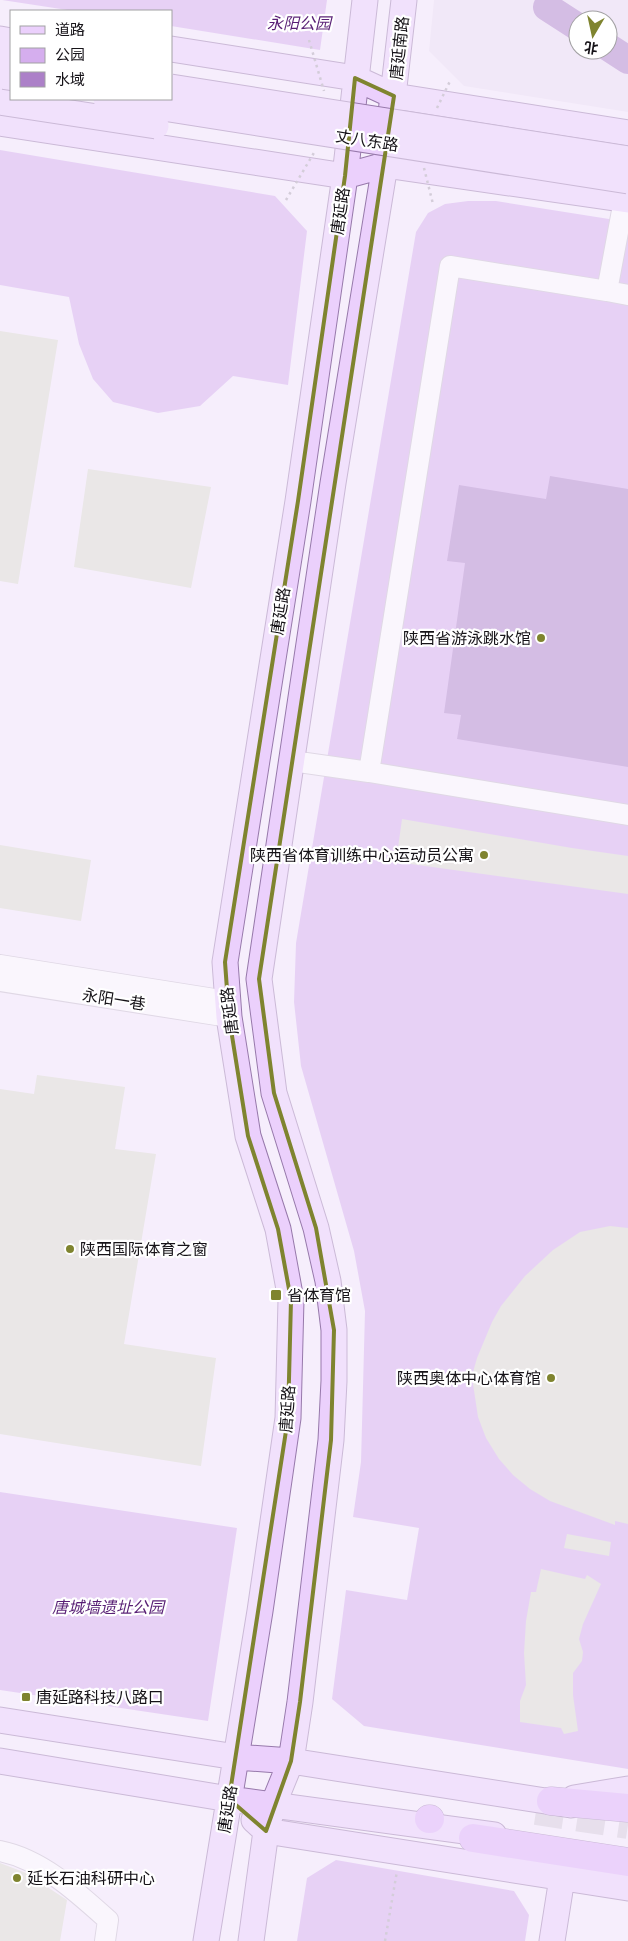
<svg xmlns="http://www.w3.org/2000/svg" width="628" height="1941" font-family="Spectral,'Noto Sans SC',serif">
<rect width="100%" height="100%" fill="#f6eefc"/>
<path fill="#ece0f4" fill-rule="evenodd" d="M434,0H628V112L464,86L429,51ZM578,20H608V50H578Z"/>
<path fill="#d5aeee" d="M2,0H327L320,50L171,26V11H74Z
M0,150L275,196L307,231L288,385L233,376L200,406L158,413L113,402L93,379L79,344L69,297L0,285Z
M468,201H496L628,222V1769L364,1726L332,1699L346,1590L407,1600L419,1528L353,1517L361,1462L365,1311L354,1251L301,1066L294,1002L296,943L416,232L428,213L445,204Z
M0,1492L237,1528L208,1721L0,1690Z
M336,1860L514,1891L529,1915L525,1941H297L307,1878Z"/>
<path fill="#ac80c8" d="M550,476L628,489V767L457,739L461,715L444,713L465,563L447,561L459,485L546,499Z"/>
<g fill="none" stroke-linecap="round" stroke-linejoin="round">
<path stroke="#ac80c8" stroke-width="28" d="M547,7L578,27
M608,47L628,60"/>
</g>
<path fill="#dbddce" d="M0,331L58,340L18,584L0,581Z
M88,469L211,487L191,588L74,567Z
M402,819L572,848L628,856V894L396,862Z
M0,845L91,860L81,921L0,908Z
M37,1075L125,1087L115,1149L156,1154L124,1344L216,1358L201,1466L0,1434V1089L34,1094Z
M610,1226L628,1228V1524L615,1521V1525L550,1501L530,1489L513,1475L499,1459L486,1438L478,1417L473,1384V1372L477,1358L492,1322L501,1306L525,1276L553,1250L580,1232Z
M567,1534L611,1542L609,1556L564,1548Z
M541,1569L585,1579L587,1575L601,1584L583,1624L579,1639L583,1652L582,1661L573,1673V1695L578,1731L564,1734L561,1728L520,1722V1701L526,1685L524,1653L526,1621L531,1592H536Z
M0,1863L26,1873L67,1900L60,1941H0Z"/>
<g fill="none" stroke-linecap="round" stroke-linejoin="round">
<path stroke="#d4cdda" stroke-width="28" stroke-dasharray="28 14" stroke-linecap="butt" d="M536,1811L628,1825"/>
<defs>
<path id="minor" d="M624,200L607,291L450,266L369,772L628,815
M607,291L628,295
M292,761L369,772
M0,965L227,1001
M0,981L229,1017
M0,1851C41,1859 77,1892 108,1920L105,1941"/>
<path id="major" d="M0,39L11,41
M171,49L355,78L394,96L628,133
M0,61L11,62
M0,82L11,84
M0,123L345,176L385,165L628,200
M0,1720L236,1757L291,1761L571,1805
M0,1761L229,1799L494,1835
M574,1798L628,1789
M254,1820L266,1831L628,1888
M206,1941L260,1611L288,1418L291,1300L278,1229L248,1136L229,1017L225,962L298,501L345,176L365,0
M251,1941L266,1831L273,1805L291,1761L300,1702L331,1440L334,1381V1330L328,1281L316,1228L274,1093L259,979L333,483L385,165L404,0
M552,1941L562,1878"/>
<path id="highway" d="M551,1801L628,1808
M429,1819H430
M473,1838L628,1862"/>
</defs>
<use href="#minor" stroke="#c5bdcb" stroke-width="22"/>
<use href="#major" stroke="#9779ab" stroke-width="27"/>
<use href="#highway" stroke="#9779ab" stroke-width="29"/>
<path stroke="#aba5b0" stroke-width="2.5" stroke-dasharray="2.5 4" stroke-linecap="butt" d="M385,1941L397,1871"/>
<use href="#minor" stroke="#fff" stroke-width="20"/>
<use href="#major" stroke="#ebd0fc" stroke-width="25"/>
<use href="#highway" stroke="#ddb0fa" stroke-width="28"/>
<defs>
<path id="major-bridge" d="M171,87L628,159
M106,99L628,181
M0,102L156,126"/>
</defs>
<use href="#major-bridge" stroke="#9779ab" stroke-width="27" stroke-linecap="butt"/>
<path stroke="#aba5b0" stroke-width="2.5" stroke-dasharray="2.5 4" stroke-linecap="butt" d="M309,40L324,91
M437,108L451,79
M424,168L433,204
M286,200L315,151"/>
<use href="#major-bridge" stroke="#ebd0fc" stroke-width="25"/>
</g>
<path d="M0 0H628V1941H0ZM355,78L394,96L259,979L274,1093L316,1228L334,1330L331,1440L300,1702L291,1761L266,1831L229,1799L288,1418L291,1300L278,1229L248,1136L229,1017L225,962L298,501L345,176Z" fill="#f6eefc" fill-opacity=".55" fill-rule="evenodd"/>
<path fill="none" stroke="#7f842f" stroke-width="4" stroke-linejoin="round" d="M355,78L394,96L259,979L274,1093L316,1228L334,1330L331,1440L300,1702L291,1761L266,1831L229,1799L288,1418L291,1300L278,1229L248,1136L229,1017L225,962L298,501L345,176Z"/>
<g fill="#7f842f" stroke="#fff" stroke-width="2">
<circle cx="541" cy="638" r="5"/>
<circle cx="484" cy="855" r="5"/>
<circle cx="70" cy="1249" r="5"/>
<rect x="270" y="1289" width="12" height="12" rx="2.5"/>
<circle cx="551" cy="1378" r="5"/>
<rect x="21" y="1692" width="10" height="10" rx="2.5"/>
<circle cx="17" cy="1878" r="5"/>
</g>
<g text-anchor="middle" stroke-width="4.5" stroke-linejoin="round" paint-order="stroke">
<g font-size="16" font-style="italic" fill="#581f75" stroke="#fff">
<text x="299" y="29">永阳公园</text>
<text x="108" y="1613">唐城墙遗址公园</text>
</g>
<g font-size="16" fill="#161318" stroke="#fff">
<text transform="translate(399 48) rotate(-84)" y="6">唐延南路</text>
<text transform="translate(367 140) rotate(9)" y="6">丈八东路</text>
<text transform="translate(340 211) rotate(-82)" y="6">唐延路</text>
<text transform="translate(280 611) rotate(-81)" y="6">唐延路</text>
<text transform="translate(114 999) rotate(9)" y="6">永阳一巷</text>
<text transform="translate(229 1011) rotate(-97)" y="6">唐延路</text>
<text transform="translate(287 1409) rotate(-86)" y="6">唐延路</text>
<text transform="translate(227 1809) rotate(-81)" y="6">唐延路</text>
</g>
<g font-size="16" fill="#161318" stroke="#fff" text-anchor="start">
<text x="531" y="644" text-anchor="end">陕西省游泳跳水馆</text>
<text x="474" y="861" text-anchor="end">陕西省体育训练中心运动员公寓</text>
<text x="80" y="1255">陕西国际体育之窗</text>
<text x="287" y="1301">省体育馆</text>
<text x="541" y="1384" text-anchor="end">陕西奥体中心体育馆</text>
<text x="36" y="1703">唐延路科技八路口</text>
<text x="27" y="1884">延长石油科研中心</text>
</g>
</g>
<rect x="10" y="10" width="162" height="90" fill="#ffffff" stroke="#a2a1a3"/>
<rect x="20" y="26" width="25" height="8" fill="#ebd0fc" stroke="#a2a1a3"/>
<text x="55" y="35" font-size="15" fill="#161318">道路</text>
<rect x="20" y="48" width="25" height="15" fill="#d5aeee" stroke="#a2a1a3"/>
<text x="55" y="60" font-size="15" fill="#161318">公园</text>
<rect x="20" y="72" width="25" height="15" fill="#ac80c8" stroke="#a2a1a3"/>
<text x="55" y="85" font-size="15" fill="#161318">水域</text>
<g transform="translate(593 35) rotate(189)"><circle r="24" fill="#ffffff" stroke="#a2a1a3"/>
<path d="M0-4L9 19L0 12L-9 19Z" fill="#7f842f"/>
<text y="-8" font-size="14" font-weight="bold" text-anchor="middle" fill="#161318">北</text>
</g>
</svg>
